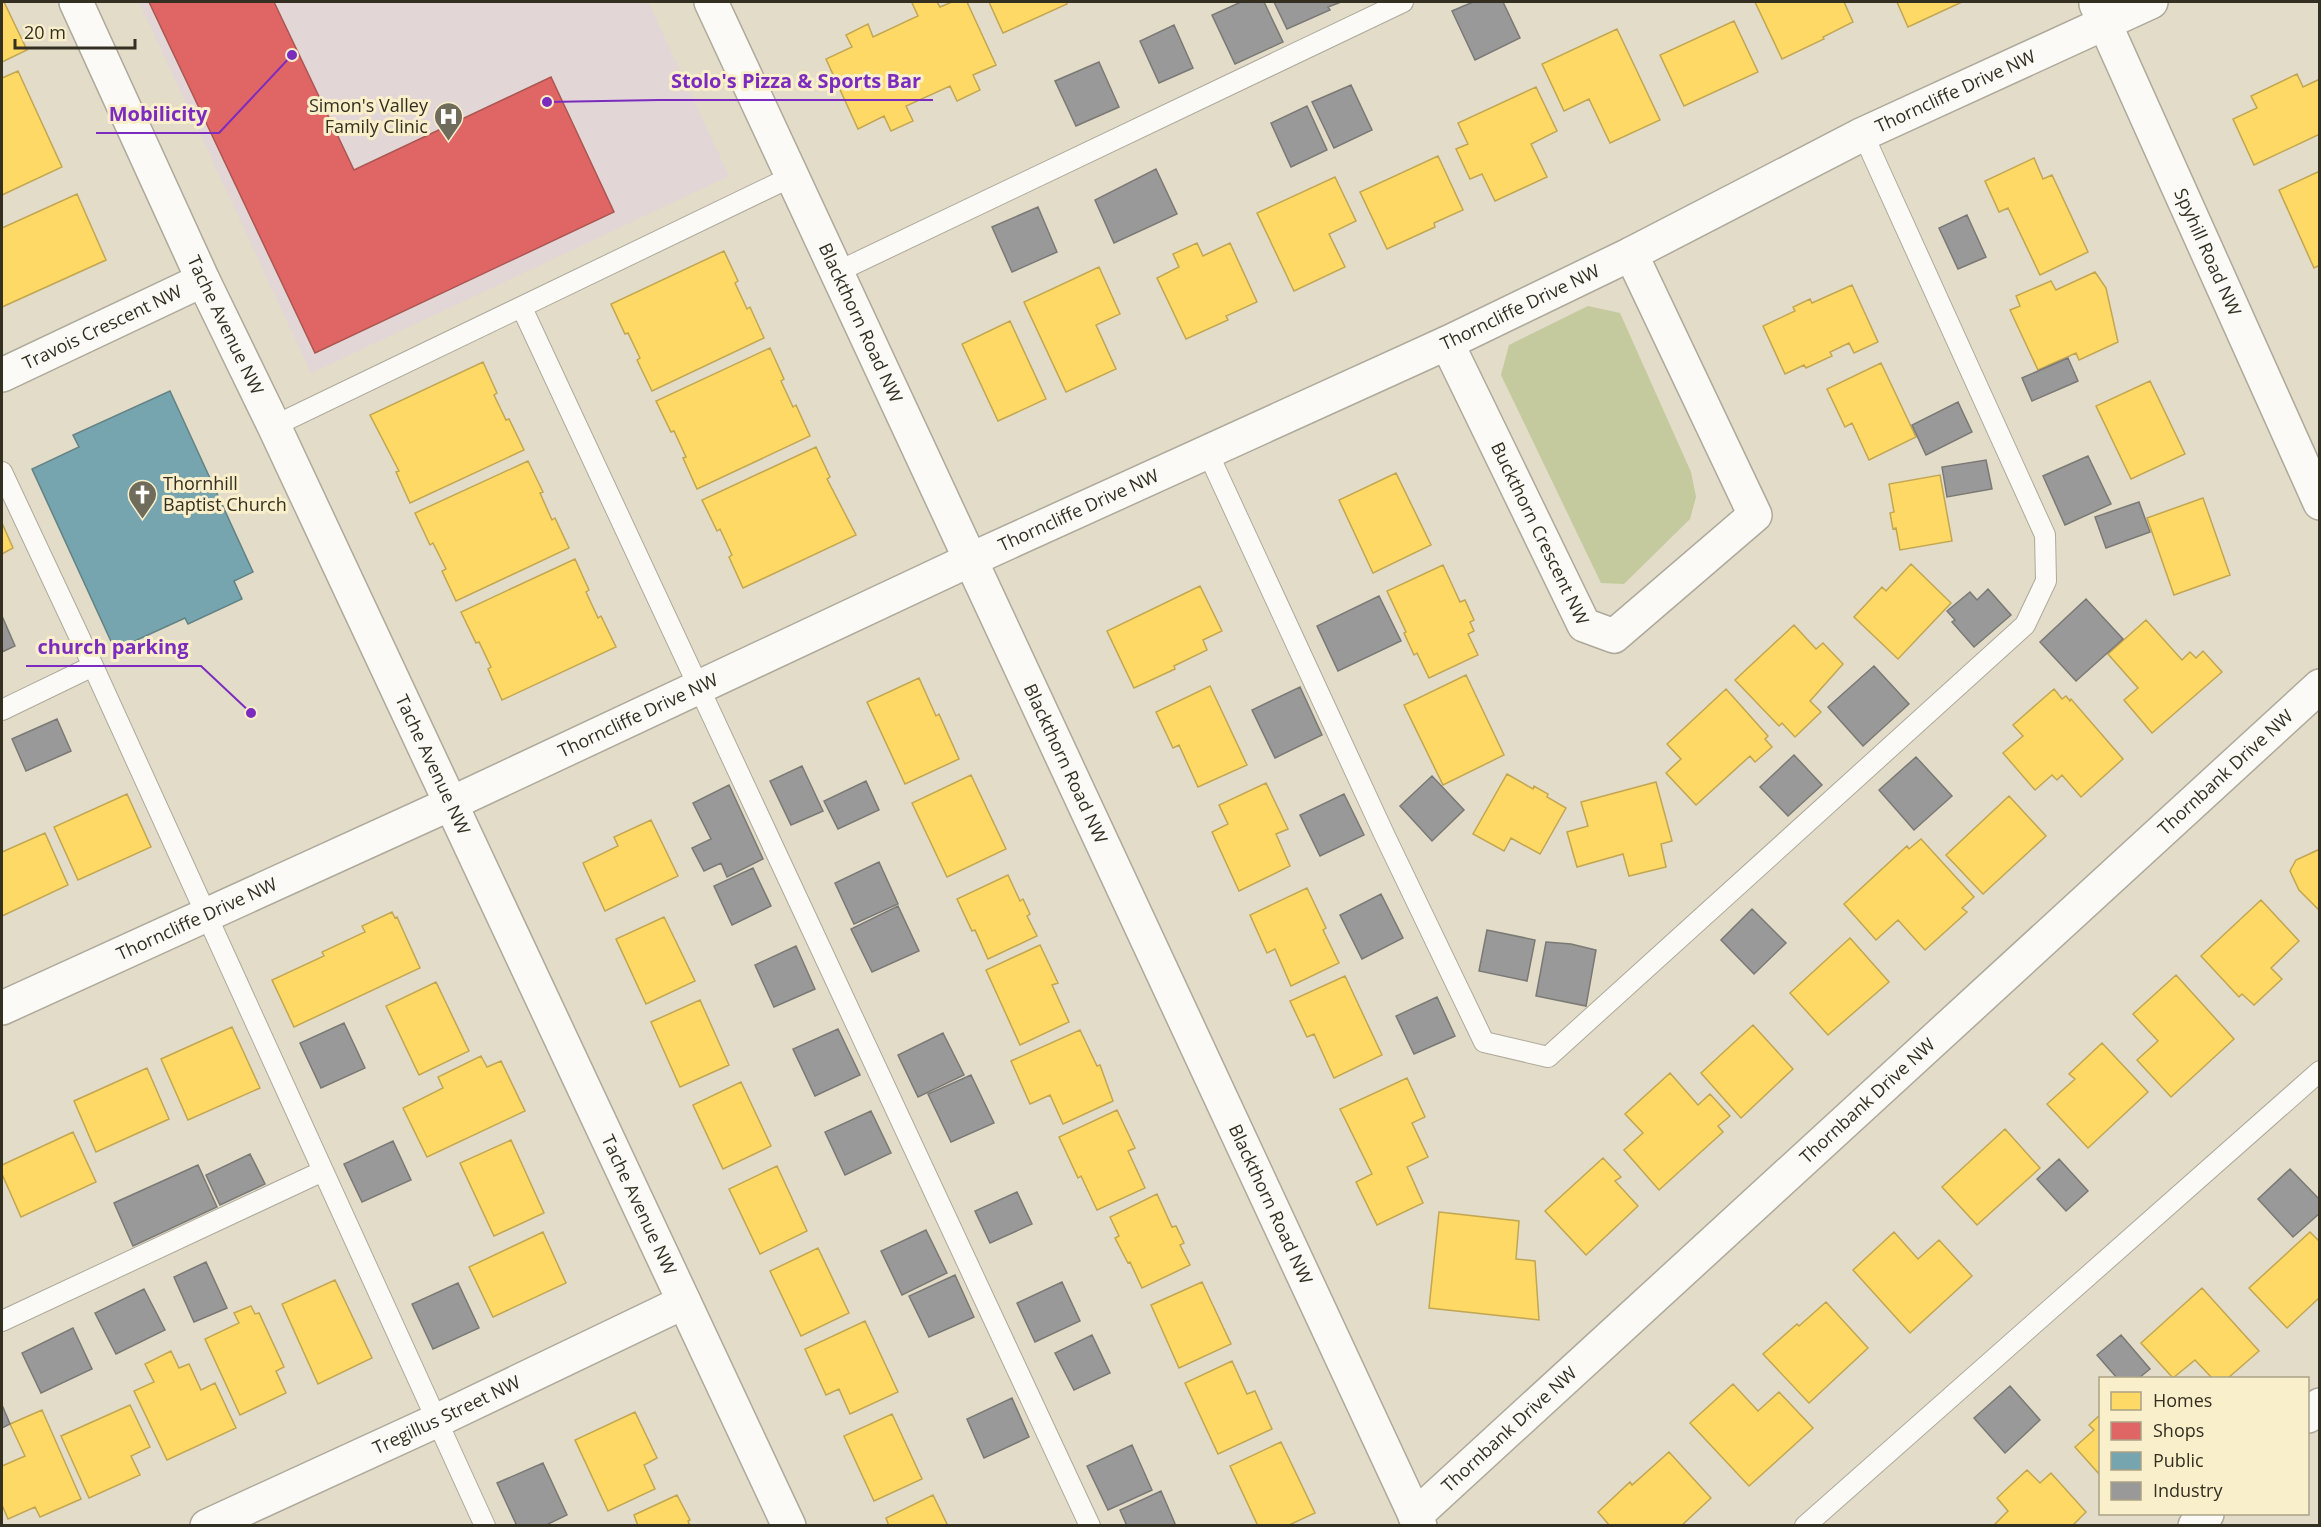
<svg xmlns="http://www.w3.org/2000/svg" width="2321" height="1527" font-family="'Open Sans',sans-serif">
<rect width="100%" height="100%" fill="#e2dcc8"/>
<path fill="#e3d6d7" d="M139,2H648L729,176L311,373Z"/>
<path fill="#c4ca9e" d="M1588,306L1620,313L1691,472L1696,497L1690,519L1624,584L1601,583L1501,375L1509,345Z"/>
<path fill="#ffd966" stroke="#c2a651" stroke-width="1.5" d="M2,2H4L27,50L2,62Z
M915,2H937L940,7L952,2H967L996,65L973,75L980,90L957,101L950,86L906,106L913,121L891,131L884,116L858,129L826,59L852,47L846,35L868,24L873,37L918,16L912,3Z
M989,2H1066L1067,4L1003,33Z
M1755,2H1844L1853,22L1823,37L1824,39L1782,59Z
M1897,2H1962L1908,27Z
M1734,21L1758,72L1684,106L1660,55Z
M1617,29L1660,120L1610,143L1589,99L1564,111L1542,64Z
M18,71L62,167L2,195V78Z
M2297,74L2303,87L2320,79V134L2254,165L2233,119L2257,108L2251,96Z
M1536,87L1557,131L1531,144L1547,177L1495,201L1482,174L1470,179L1456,149L1468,144L1458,123Z
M1438,156L1463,210L1434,223L1435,227L1387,249L1360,192Z
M2034,158L2043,179L2052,175L2088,252L2040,275L2008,208L1999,212L1985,181Z
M2320,171V265L2314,268L2279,190Z
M1335,177L1356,221L1329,234L1345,267L1294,291L1257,213Z
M77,194L106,260L2,307V228Z
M1197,243L1203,256L1230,243L1257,302L1226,316L1228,320L1186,339L1157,278L1179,267L1173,254Z
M724,251L738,281L735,283L747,309L750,307L764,338L652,391L637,360L640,358L628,333L625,334L611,304Z
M1099,267L1120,314L1096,325L1116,369L1066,392L1024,302Z
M2095,272L2106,288L2118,342L2079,360L2076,353L2038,370L2010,310L2020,306L2016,296L2051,281L2056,290Z
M1852,285L1878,342L1854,353L1849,343L1830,352L1832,356L1806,368L1804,365L1785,374L1763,326L1795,311L1793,307L1810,299L1812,303Z
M1010,321L1046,399L998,421L962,344Z
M770,348L784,379L781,381L793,407L796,405L810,436L697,489L683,458L686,457L674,431L671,432L656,401Z
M483,362L497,393L494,395L506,420L509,419L524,450L410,503L396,472L399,471L370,415Z
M1881,363L1916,437L1869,460L1852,423L1845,427L1827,389Z
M2150,381L2185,454L2131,479L2096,406Z
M816,447L830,477L827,479L856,535L743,588L729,557L732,555L720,529L717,531L702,500Z
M528,461L543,492L540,493L552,520L555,518L569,548L456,601L442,571L446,569L433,543L430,545L415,513Z
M1396,473L1431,545L1373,573L1339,500Z
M1940,475L1952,541L1900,550L1896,528L1893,529L1890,513L1894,512L1889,484Z
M2203,498L2230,575L2174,595L2147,518Z
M2,523L13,548L2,554Z
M575,559L589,590L586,592L598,618L601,616L616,647L502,700L488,669L491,667L479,642L476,643L461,612Z
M1911,564L1951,603L1898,659L1854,617L1882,587L1886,591Z
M1443,565L1460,602L1465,600L1474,620L1470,622L1474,631L1468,634L1478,655L1429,678L1417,653L1414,655L1404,633L1406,632L1387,591Z
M1200,586L1222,631L1203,640L1207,650L1174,666L1175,669L1134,688L1107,631Z
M2146,620L2182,660L2190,652L2196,658L2203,651L2222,672L2152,733L2124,700L2138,688L2108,654Z
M1794,625L1816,649L1823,643L1843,664L1810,701L1821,712L1795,737L1782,723L1779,726L1735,680Z
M1466,675L1504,755L1443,785L1404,705Z
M919,678L936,716L939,714L959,759L905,784L867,702Z
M1210,686L1247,765L1198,787L1179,745L1173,748L1156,712Z
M1726,689L1768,736L1765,739L1772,747L1755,762L1750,756L1696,805L1666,773L1681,759L1667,744Z
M2054,689L2062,699L2066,696L2070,701L2071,699L2123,759L2081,797L2062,775L2057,780L2052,775L2035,790L2003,753L2023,736L2013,725Z
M1507,774L1533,789L1534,786L1548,794L1547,797L1566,808L1540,854L1511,838L1504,851L1473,834Z
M971,775L1006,849L947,877L912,803Z
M1656,782L1672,841L1661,844L1666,867L1629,876L1623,854L1577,867L1567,832L1588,826L1581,802Z
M1266,783L1288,829L1276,834L1290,866L1239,891L1212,832L1228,824L1219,805Z
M127,794L151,847L78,880L54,827Z
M2009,796L2046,836L1983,894L1946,855Z
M651,820L678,876L605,911L583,863L618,846L614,837Z
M45,833L68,885L2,916V852Z
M1921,839L1974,897L1962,908L1967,912L1925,950L1898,920L1876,940L1844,904L1907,846L1909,849Z
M2320,849V908L2318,909L2299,890L2290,871L2296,860Z
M1008,875L1020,901L1023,899L1030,914L1027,916L1037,936L988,959L975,930L972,931L957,899Z
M1307,888L1326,928L1323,930L1339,963L1291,986L1275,949L1267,953L1250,915Z
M2261,900L2299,941L2271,968L2282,979L2254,1005L2242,994L2239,997L2201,956Z
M392,912L395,918L397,917L420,968L294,1027L272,980L324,956L322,952L365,932L362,926Z
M664,917L695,981L646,1004L616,939Z
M1850,938L1889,982L1828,1035L1790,993Z
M1040,945L1058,983L1052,985L1069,1022L1020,1045L986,970Z
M2176,975L2234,1039L2171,1097L2137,1060L2158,1041L2133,1014Z
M1345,976L1382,1055L1334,1078L1314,1034L1307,1037L1290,1001Z
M436,982L469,1051L419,1075L386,1006Z
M700,1000L729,1065L680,1087L651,1022Z
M1753,1025L1793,1069L1741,1118L1701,1073Z
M232,1027L260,1088L188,1120L161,1059Z
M1080,1030L1097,1066L1100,1065L1113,1101L1063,1124L1050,1095L1030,1104L1011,1061Z
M2102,1043L2148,1092L2088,1148L2047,1104L2075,1079L2069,1074Z
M481,1056L487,1067L501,1061L525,1111L427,1157L403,1108L443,1088L438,1077Z
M147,1068L169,1119L96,1152L74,1101Z
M1670,1073L1698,1105L1710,1094L1730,1116L1718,1126L1723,1132L1659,1190L1624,1150L1643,1133L1625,1114Z
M1407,1078L1425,1117L1412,1123L1428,1157L1407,1167L1423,1203L1377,1225L1356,1182L1372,1174L1340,1109Z
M741,1082L771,1146L723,1169L693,1105Z
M1117,1110L1135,1148L1128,1151L1145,1188L1097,1210L1081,1176L1078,1178L1059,1137Z
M2005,1129L2040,1168L1977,1225L1942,1187Z
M73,1132L96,1182L21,1217L2,1174V1165Z
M511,1140L544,1213L494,1236L460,1163Z
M1603,1158L1621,1177L1615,1181L1638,1206L1586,1255L1545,1211Z
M777,1166L807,1231L760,1254L729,1189Z
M1157,1194L1172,1227L1176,1226L1184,1243L1180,1245L1190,1265L1142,1288L1130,1262L1128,1263L1115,1238L1119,1236L1110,1217Z
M1439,1212L1519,1221L1516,1259L1535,1261L1539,1320L1429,1308Z
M543,1232L566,1283L493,1317L469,1267Z
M1894,1232L1918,1259L1939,1240L1972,1276L1910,1333L1853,1270Z
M2310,1232L2320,1242V1297L2287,1328L2249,1288Z
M818,1248L849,1313L801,1336L770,1271Z
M335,1280L372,1358L318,1384L282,1304Z
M1202,1282L1231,1344L1179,1368L1151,1305Z
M2202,1288L2259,1351L2228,1378H2212L2195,1360L2173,1378L2141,1343Z
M1826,1302L1868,1348L1809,1403L1763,1354L1797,1324L1799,1326Z
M251,1306L255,1314L259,1313L284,1367L276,1371L286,1393L240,1415L205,1339L239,1323L234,1313Z
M865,1321L898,1392L850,1414L839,1389L826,1395L805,1349Z
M171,1351L179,1368L189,1364L201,1390L215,1383L236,1428L167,1460L134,1391L154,1382L145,1364Z
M1232,1361L1247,1394L1255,1391L1272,1429L1218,1454L1185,1383Z
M1733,1384L1758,1411L1779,1392L1813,1428L1749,1486L1690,1423Z
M130,1405L150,1447L131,1456L140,1475L89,1498L61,1436Z
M42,1410L81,1499L40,1517L35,1507L8,1519L2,1505V1466L25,1456L10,1424Z
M635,1412L657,1458L644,1465L655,1489L608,1511L575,1440Z
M892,1414L922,1479L874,1501L844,1436Z
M2100,1415V1475L2075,1447L2094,1430L2089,1425Z
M1281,1442L1315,1513L1287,1526H1258L1230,1466Z
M1669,1452L1711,1498L1681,1526H1610L1598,1512L1630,1482L1632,1485Z
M2027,1470L2040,1483L2051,1473L2086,1512L2072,1526H1993L2008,1511L1997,1498Z
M677,1495L690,1520L688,1521L690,1526H638L634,1515Z
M933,1495L948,1526H889L886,1518Z"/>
<path fill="#e06666" stroke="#ac5651" stroke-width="1.5" d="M149,2H274L354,170L551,77L614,212L315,353Z"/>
<path fill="#76a5af" stroke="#628284" stroke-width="1.5" d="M170,391L253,572L234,581L242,599L188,624L185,618L115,650L32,469L79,447L73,435Z"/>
<path fill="#999" stroke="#7a7975" stroke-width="1.5" d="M1241,2H1264L1283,42L1235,64L1212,15Z
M1274,2H1341L1328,7L1330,10L1287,29Z
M1473,2H1503L1520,38L1475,60L1452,11Z
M1174,25L1193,68L1159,83L1140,41Z
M1099,62L1119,107L1076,126L1055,81Z
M1351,85L1372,130L1334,148L1312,102Z
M1307,106L1327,150L1291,167L1271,123Z
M1156,169L1177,214L1114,243L1095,200Z
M1038,207L1057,252L1012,272L992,227Z
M1967,215L1986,257L1958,269L1939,228Z
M2068,358L2078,381L2032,401L2022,378Z
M1958,402L1972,432L1926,455L1912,425Z
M2088,456L2111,504L2065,525L2043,476Z
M1986,460L1992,489L1947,497L1942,467Z
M2139,502L2150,532L2106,548L2095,517Z
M1988,589L2011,615L1974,647L1952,622L1955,620L1947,611L1970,592L1977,600Z
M1379,596L1401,641L1338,671L1317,626Z
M2086,599L2123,639L2076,681L2040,642Z
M2,616L15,646L2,652Z
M1874,666L1909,704L1863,746L1828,707Z
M1300,687L1322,735L1275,758L1252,710Z
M57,719L71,751L26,771L12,739Z
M1794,755L1822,785L1788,816L1760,787Z
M1916,757L1952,796L1914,830L1879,790Z
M802,766L823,811L791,825L770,781Z
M1432,776L1464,810L1432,841L1400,806Z
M866,781L879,810L838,829L824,801Z
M729,785L763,859L727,877L721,863L704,871L692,848L711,839L693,803Z
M1344,794L1364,835L1320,856L1300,815Z
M879,862L898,904L854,924L835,883Z
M753,868L771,906L732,925L714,886Z
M1381,894L1403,938L1362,959L1340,915Z
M898,906L919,951L872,972L851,929Z
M1752,909L1786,943L1754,974L1721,940Z
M1487,930L1535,940L1527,981L1479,971Z
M1546,942L1571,944L1596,950L1586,1006L1536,996Z
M796,946L815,989L774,1007L755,965Z
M1437,997L1455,1036L1414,1054L1396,1016Z
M344,1023L365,1068L321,1088L300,1043Z
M838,1029L860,1075L815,1096L793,1049Z
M943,1033L964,1075L918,1097L898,1055Z
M971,1075L994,1123L951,1142L928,1094Z
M871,1111L891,1153L845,1175L825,1132Z
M393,1141L411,1180L362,1202L344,1164Z
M250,1154L265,1184L220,1205L206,1175Z
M2059,1159L2088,1191L2066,1211L2037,1179Z
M198,1165L217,1207L133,1246L114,1203Z
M2290,1169L2320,1200V1213L2293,1237L2258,1199Z
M1017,1192L1032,1224L990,1243L975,1211Z
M926,1230L947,1273L902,1295L881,1251Z
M206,1262L227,1308L194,1322L174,1277Z
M955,1275L974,1317L929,1337L909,1296Z
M1062,1282L1080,1321L1035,1342L1017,1303Z
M458,1283L479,1328L433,1349L412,1304Z
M144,1289L165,1330L116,1354L95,1313Z
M73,1328L92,1369L41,1393L22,1353Z
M1092,1335L1110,1373L1074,1390L1055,1353Z
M2121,1335L2150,1369L2139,1378H2117L2097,1355Z
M2010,1386L2040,1420L2005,1453L1974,1418Z
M1012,1398L1029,1437L984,1458L967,1419Z
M2,1405L10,1424L2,1428Z
M1132,1445L1152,1490L1108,1510L1087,1466Z
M543,1463L567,1515L544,1526H517L497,1483Z
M1161,1491L1176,1526H1127L1120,1510Z"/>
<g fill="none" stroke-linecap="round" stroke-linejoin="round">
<defs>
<path id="lane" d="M837,272L1403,2
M522,308L1090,1526
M274,426L793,176
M1207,451L1384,834L1484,1042L1548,1057L2025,625L2046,581L2045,535L1863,134
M2,472L93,666L485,1526
M2,710L93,666
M2,1321L323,1171
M1805,1526L2320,1071"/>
<g id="street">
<path id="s1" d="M76,2L203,280L274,426L789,1526"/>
<path id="s2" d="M711,2L1420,1526"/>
<path id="s3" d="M2096,4L2320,503"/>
<path id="s4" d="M1447,343L1584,625L1614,636L1755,515L1631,254"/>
<path id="s5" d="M2,375L203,280"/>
<path id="s6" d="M2,1008L452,803L972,559L1447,343L1631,254L1863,134L2151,2"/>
<path d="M2308,1416L2320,1405"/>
<path id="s7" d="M1415,1516L2320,686"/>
<path id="s8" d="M207,1526L438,1420L684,1302"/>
<path d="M2195,1526L2207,1514"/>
</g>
</defs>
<use href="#lane" stroke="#aea99a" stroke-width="22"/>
<use href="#street" stroke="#aea99a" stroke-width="36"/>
<use href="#lane" stroke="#fbfaf7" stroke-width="20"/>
<use href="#street" stroke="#fbfaf7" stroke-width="33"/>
</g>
<defs>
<symbol id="hospital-pin" viewBox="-11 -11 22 30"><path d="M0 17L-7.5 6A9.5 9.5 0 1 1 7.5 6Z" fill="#706c5b" stroke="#faefcb"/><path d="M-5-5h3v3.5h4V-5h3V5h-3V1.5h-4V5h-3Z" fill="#fff"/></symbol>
<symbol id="church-pin" viewBox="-11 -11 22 30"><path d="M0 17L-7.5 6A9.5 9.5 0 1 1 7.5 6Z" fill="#706c5b" stroke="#faefcb"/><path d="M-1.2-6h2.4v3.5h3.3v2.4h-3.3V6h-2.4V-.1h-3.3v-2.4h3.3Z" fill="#fff"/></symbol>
</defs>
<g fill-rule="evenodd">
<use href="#hospital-pin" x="432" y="100" width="33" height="45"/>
<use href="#church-pin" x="126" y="478" width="33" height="45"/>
</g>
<g text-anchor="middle" stroke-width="6" stroke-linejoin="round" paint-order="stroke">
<g font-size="18" fill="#332f21" stroke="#faefcb">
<text dy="6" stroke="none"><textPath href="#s6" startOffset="2158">Thorncliffe Drive NW</textPath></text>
<text dy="6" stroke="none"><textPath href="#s3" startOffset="272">Spyhill Road NW</textPath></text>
<text dy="6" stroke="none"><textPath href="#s6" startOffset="1672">Thorncliffe Drive NW</textPath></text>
<text dy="6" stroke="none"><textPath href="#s2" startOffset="354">Blackthorn Road NW</textPath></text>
<text dy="6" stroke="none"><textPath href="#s1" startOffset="356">Tache Avenue NW</textPath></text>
<text dy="6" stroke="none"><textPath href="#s5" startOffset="111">Travois Crescent NW</textPath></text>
<text dy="6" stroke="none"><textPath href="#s6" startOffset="1186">Thorncliffe Drive NW</textPath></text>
<text dy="6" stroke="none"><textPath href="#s4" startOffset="212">Buckthorn Crescent NW</textPath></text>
<text dy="6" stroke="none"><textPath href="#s6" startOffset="700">Thorncliffe Drive NW</textPath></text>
<text dy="6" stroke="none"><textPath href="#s1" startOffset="842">Tache Avenue NW</textPath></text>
<text dy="6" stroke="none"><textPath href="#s2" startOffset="840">Blackthorn Road NW</textPath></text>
<text dy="6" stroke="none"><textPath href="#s7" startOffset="1100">Thornbank Drive NW</textPath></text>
<text dy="6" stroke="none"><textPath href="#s6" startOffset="214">Thorncliffe Drive NW</textPath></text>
<text dy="6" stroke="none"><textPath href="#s7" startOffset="614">Thornbank Drive NW</textPath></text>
<text dy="6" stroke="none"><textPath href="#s1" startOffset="1328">Tache Avenue NW</textPath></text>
<text dy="6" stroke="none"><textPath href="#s2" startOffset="1326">Blackthorn Road NW</textPath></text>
<text dy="6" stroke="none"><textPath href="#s8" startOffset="264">Tregillus Street NW</textPath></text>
<text dy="6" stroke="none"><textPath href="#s7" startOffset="128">Thornbank Drive NW</textPath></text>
</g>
<g font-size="18" fill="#332f21" stroke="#faefcb" text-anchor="end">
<text x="428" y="112">Simon's Valley<tspan x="428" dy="21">Family Clinic</tspan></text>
<text x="163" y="490" text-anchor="start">Thornhill<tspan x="163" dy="21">Baptist Church</tspan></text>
</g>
</g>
<path fill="none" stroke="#7b2cbf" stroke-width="2" d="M547 102L659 100H933M292 55L219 133H96M251 713L201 666H26"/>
<g fill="#7b2cbf" stroke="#faefcb" stroke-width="2">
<circle cx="547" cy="102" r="6"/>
<circle cx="292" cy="55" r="6"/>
<circle cx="251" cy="713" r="6"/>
</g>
<g font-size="20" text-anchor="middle" font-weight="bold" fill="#7b2cbf" stroke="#faefcb" stroke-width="6" stroke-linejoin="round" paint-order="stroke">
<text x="796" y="88">Stolo's Pizza &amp; Sports Bar</text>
<text x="158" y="121">Mobilicity</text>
<text x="113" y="654">church parking</text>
</g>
<rect width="2321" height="1527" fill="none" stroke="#332f21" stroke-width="6"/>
<rect x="2099" y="1377" width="210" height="138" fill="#faefcb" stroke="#aaa287" stroke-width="1.5"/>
<rect x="2111" y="1392" width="30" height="18" fill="#ffd966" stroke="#aaa287" stroke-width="1.5"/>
<text x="2153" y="1407" font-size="18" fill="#332f21">Homes</text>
<rect x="2111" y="1422" width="30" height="18" fill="#e06666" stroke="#aaa287" stroke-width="1.5"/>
<text x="2153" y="1437" font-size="18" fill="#332f21">Shops</text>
<rect x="2111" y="1452" width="30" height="18" fill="#76a5af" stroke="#aaa287" stroke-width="1.5"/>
<text x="2153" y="1467" font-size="18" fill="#332f21">Public</text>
<rect x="2111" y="1482" width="30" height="18" fill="#999999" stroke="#aaa287" stroke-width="1.5"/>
<text x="2153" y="1497" font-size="18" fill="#332f21">Industry</text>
<path d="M15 39v9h120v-9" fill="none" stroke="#332f21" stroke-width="3"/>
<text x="24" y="39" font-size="18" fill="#332f21" stroke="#faefcb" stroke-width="4.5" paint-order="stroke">20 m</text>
</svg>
